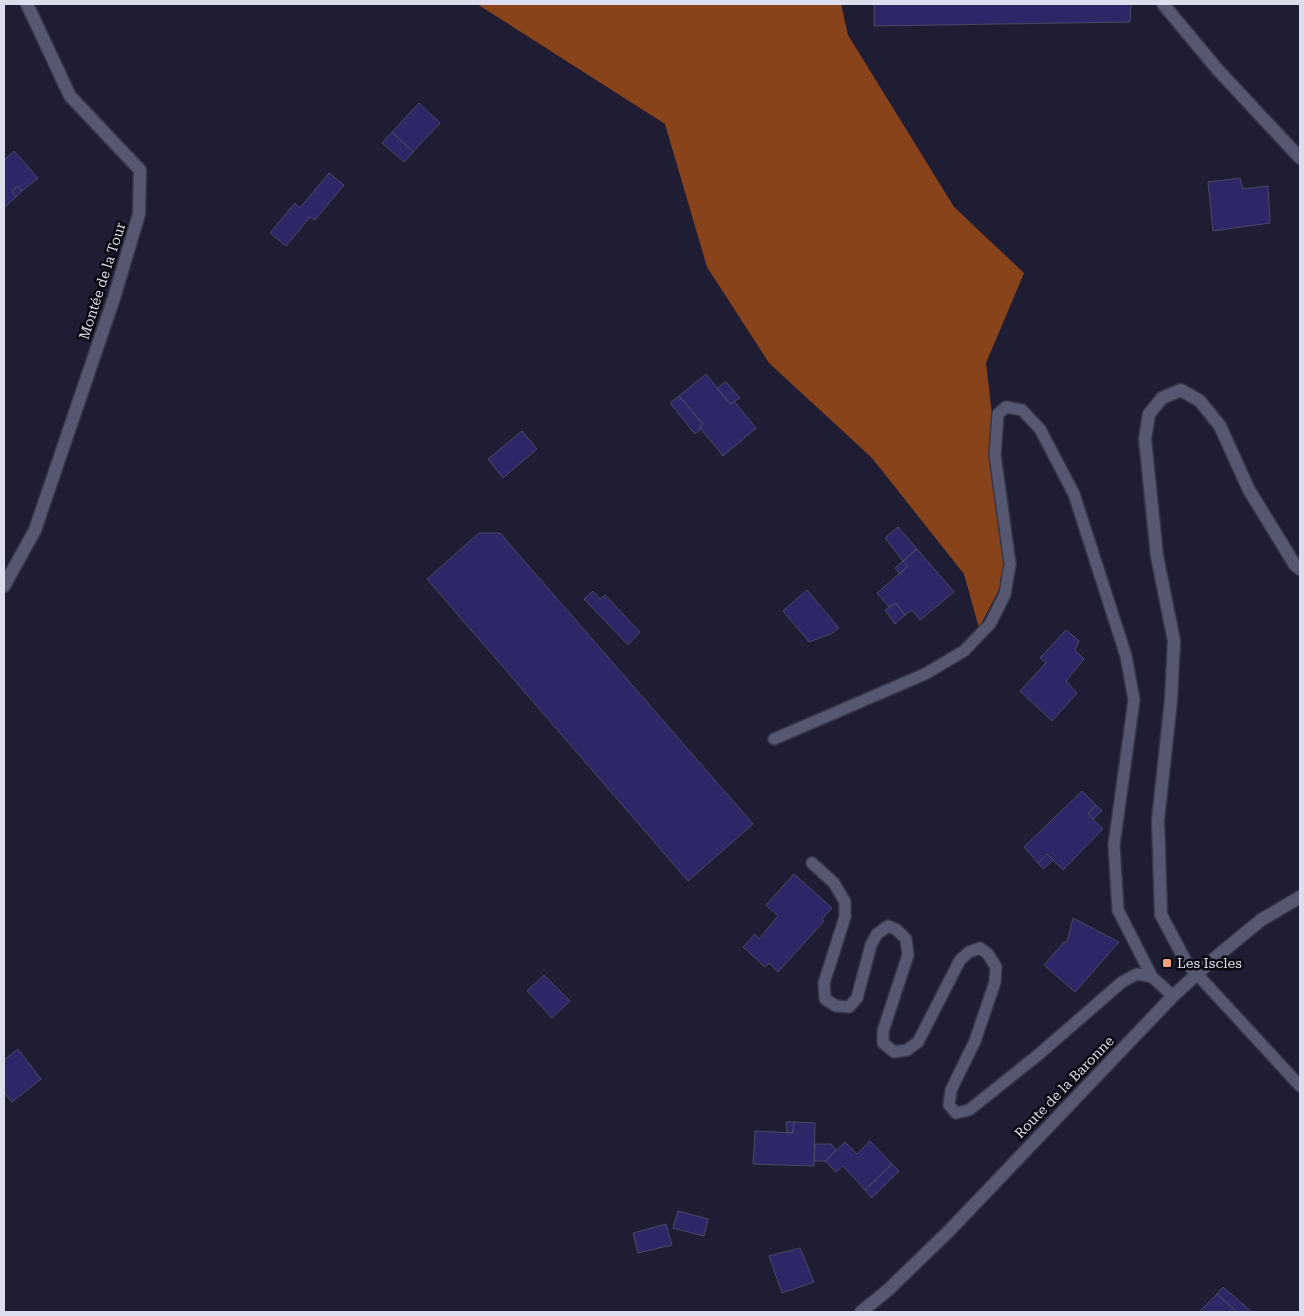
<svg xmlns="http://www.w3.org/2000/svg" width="1304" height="1316" font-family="'Roboto Serif',serif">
<rect width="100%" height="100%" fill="#1e1d34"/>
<path fill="#88431b" d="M477,4H841L848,35L954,207L1024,273L986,363L1001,491L1007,574L979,628L964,574L872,458L769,363L707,267L665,124Z"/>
<path fill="#2e2767" stroke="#4a4a64" d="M874,4H1131L1130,22L874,26Z
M419,103L440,123L413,152L392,132Z
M392,132L413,152L404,162L382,143Z
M14,151L38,178L22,191L18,186L12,191L16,197L4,208V160Z
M329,173L344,185L315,220L310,217L286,246L270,233L295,203L300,208Z
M1240,178L1243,189L1268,186L1270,223L1213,231L1208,182Z
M18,186L22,191L16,197L12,191Z
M706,374L730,404L734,401L756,428L723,456L701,429L700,427L703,424L679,396Z
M726,382L740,398L730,404L717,388Z
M679,396L703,424L700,427L701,429L695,434L670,403Z
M522,431L537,449L503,478L488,459Z
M898,527L917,549L903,561L885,538Z
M479,533H500L753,824L688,881L427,579Z
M917,549L954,592L920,620L912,610L905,615L896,603L889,607L877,593L908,566L903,561Z
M903,561L908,566L900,574L895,568Z
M807,590L839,628L833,633L809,642L783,611Z
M593,591L600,599L605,595L640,632L628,645L584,599Z
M896,603L905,615L895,624L885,610Z
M1066,630L1079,641L1075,650L1084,659L1066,681L1077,693L1052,721L1020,691L1046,663L1040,658Z
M1082,791L1096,805L1088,814L1103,829L1063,870L1047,854L1038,863L1024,847Z
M1096,805L1102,811L1093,819L1088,814Z
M1047,854L1053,860L1043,869L1038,863Z
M794,874L832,908L822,919L824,921L778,972L769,963L765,967L743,947L755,934L759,939L778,916L766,905Z
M1073,918L1119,942L1075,992L1044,965L1064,942H1067Z
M544,975L570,1001L552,1018L527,991Z
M18,1049L41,1079L12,1102L4,1092V1060Z
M786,1122H794L793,1133L787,1132Z
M794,1122L815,1123L814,1166L753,1164L755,1131L793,1133Z
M870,1141L892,1164L865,1190L843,1166L836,1172L825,1161L845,1142L857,1154Z
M815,1144H831L836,1150L825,1161H814Z
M892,1164L899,1171L872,1198L865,1190Z
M678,1211L708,1219L704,1236L673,1228Z
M666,1224L672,1245L638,1253L633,1233Z
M800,1248L814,1282L782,1293L769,1256Z
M1223,1287L1252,1312H1237L1217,1294Z
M1217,1294L1237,1312H1199Z"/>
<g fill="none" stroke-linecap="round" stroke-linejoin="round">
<defs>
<path id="lane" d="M774,739L925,674L964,651L990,624L1005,594L1010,564L995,455L998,414L1006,407L1022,410L1040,429L1074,494L1126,656L1134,700L1114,845L1118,910L1152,977
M812,863L834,883L845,902V917L824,983L825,999L836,1006L849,1007L857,998L871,945L877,934L888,926L897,930L906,939L908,955L883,1031V1043L894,1052L907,1050L918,1042L960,960L969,952L980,948L988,954L996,967L995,982L975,1041L951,1090L949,1105L956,1113L969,1110L1038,1055L1122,982L1137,974L1152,977L1173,996
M1197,974L1300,1086"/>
<path id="street" d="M1163,4L1218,70L1300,158
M4,586L35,530L114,298L139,214L140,170L70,96L27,4
M1197,974L1186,962L1161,915L1158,820L1171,700L1174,641L1157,556L1145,439L1149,414L1162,398L1181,390L1200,401L1220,426L1249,490L1295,565L1300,569"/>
<path id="secondary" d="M861,1312L888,1290L949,1231L1173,996L1210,962L1261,920L1300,897"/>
</defs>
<use href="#lane" stroke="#373649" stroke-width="14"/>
<use href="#street" stroke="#373649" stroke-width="15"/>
<use href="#secondary" stroke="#373649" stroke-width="15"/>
<use href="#lane" stroke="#565771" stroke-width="11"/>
<use href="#street" stroke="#565771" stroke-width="12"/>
<use href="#secondary" stroke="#565771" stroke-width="12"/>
</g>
<rect fill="#f0a27a" stroke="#090912" stroke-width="2" x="1162" y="958" width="10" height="10" rx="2.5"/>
<g text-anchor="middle" stroke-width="5" stroke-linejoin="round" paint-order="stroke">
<g font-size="14" fill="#dddeed" stroke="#090912">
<text transform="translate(102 281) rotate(-72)" y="5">Montée de la Tour</text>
<text transform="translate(1064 1087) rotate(-46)" y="5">Route de la Baronne</text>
</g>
<g font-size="14" fill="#dddeed" stroke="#090912" text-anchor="start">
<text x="1177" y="968">Les Iscles</text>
</g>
</g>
<rect width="1304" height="1316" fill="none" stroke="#dddeed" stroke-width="10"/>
</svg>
